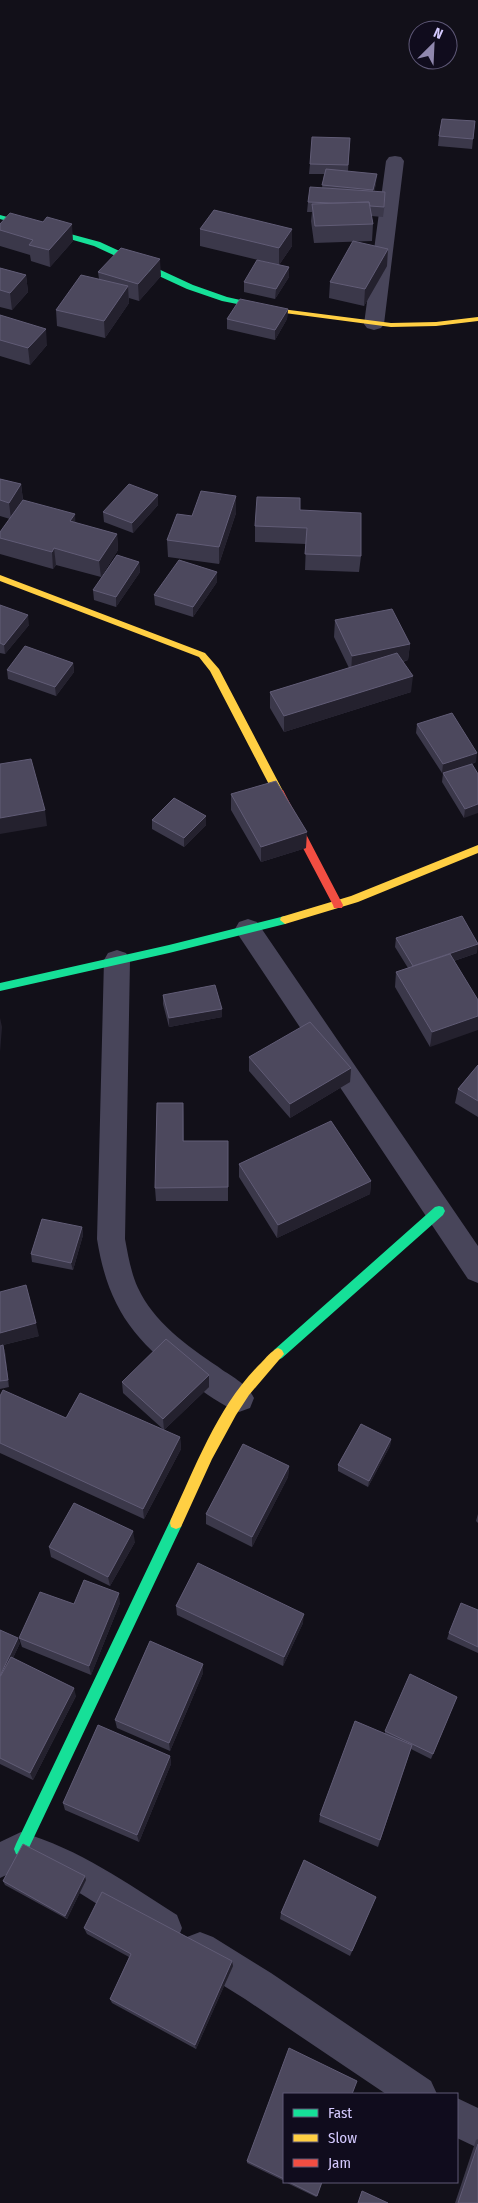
<svg xmlns="http://www.w3.org/2000/svg" width="478" height="2203" font-family="'Fira Sans Condensed',sans-serif">
<rect width="100%" height="100%" fill="#121019"/>
<g fill="none" stroke-linecap="round" stroke-linejoin="round">
<path fill="#48455a" fill-rule="evenodd" d="M395,156L401,157L404,161L384,324L381,328L374,330L367,328L364,324L386,161L389,157Z
M248,919L257,922L478,1246V1283L468,1279L239,936L235,929L239,922Z
M117,950L126,953L130,960L125,1239C128,1255 131,1273 138,1288C153,1321 187,1346 217,1366C230,1376 247,1383 254,1398L250,1408L239,1412C221,1405 205,1393 190,1382C134,1341 108,1308 97,1239L104,960L108,953Z
M21,1832C79,1849 127,1883 177,1915L182,1928L177,1941L164,1946L151,1941C111,1914 70,1881 23,1867L0,1878V1842Z
M200,1932L213,1937L271,1973L431,2081L437,2094H386L245,1999L187,1963L182,1950L187,1937Z
M457,2098L478,2108V2148L457,2138Z"/>
<path fill="#16e098" fill-rule="evenodd" d="M0,215L100,242L193,285L227,297L277,308L281,310L277,312L222,301L187,289L94,246L0,219Z
M285,916L290,920L285,924L169,953L0,991V983L169,945Z
M439,1206L443,1207L445,1211L443,1215L282,1358L278,1360L274,1358L272,1354L274,1350L435,1207Z
M176,1517L181,1519L182,1523L181,1527L26,1854L21,1856L16,1854L14,1849L16,1844L171,1519Z"/>
<path fill="#ffcf43" fill-rule="evenodd" d="M274,308L391,323L436,322L478,317V321L436,326L391,327L277,312L273,310Z
M0,575L205,653L219,669L284,793L283,796H275L210,671L199,657L0,581Z
M478,845V853L358,902L285,924L280,920L281,917L351,896Z
M278,1348L282,1350L284,1354L249,1395L236,1415L212,1459L181,1527L176,1529L171,1527L170,1523L171,1519C196,1466 218,1405 261,1363C266,1358 271,1351 278,1348Z"/>
<path fill="#f24e42" fill-rule="evenodd" d="M279,789L283,790L343,905L342,908H334L333,905L274,793Z"/>
</g>
<path fill="#3b384a" d="M475,121L472,149L438,146L439,136Z
M350,138L348,171L376,184L374,191L385,202L383,217L371,216L373,224L372,241L314,243L311,221L312,212H307L308,202L322,188L324,174H309L310,164Z
M43,222L73,241L50,267L31,261L30,255L0,246V224Z
M200,229L292,246L279,265L200,246Z
M387,266L364,306L329,298L330,282Z
M289,267V277L275,299L244,292V282Z
M0,268L26,275L28,292L12,310L0,307Z
M98,272L161,276L139,301L129,298V303L105,338L57,326L56,310L99,279Z
M288,309L287,319L275,340L227,329V319Z
M0,315L47,345L30,365L0,356Z
M0,479L21,484L23,500L76,523L117,534L118,550L101,577L56,565L53,569L0,554V532L10,519L0,516Z
M158,495V505L133,533L104,522L103,512Z
M300,510L361,556L359,572L305,570L306,544L255,542V526Z
M236,513L219,564L168,557L167,540L192,516Z
M139,562L140,572L116,607L94,600L93,590Z
M217,582L193,617L155,605L154,595Z
M0,605L29,625L5,654L0,653Z
M335,620L410,644L408,660L403,662L411,692L284,732L270,708V692L349,668L334,637Z
M73,663L74,672L56,696L8,679L7,670Z
M417,724L476,762L472,764L478,774L464,818L442,782L443,773L469,765L442,773L416,733Z
M231,794L306,848L261,862L231,810Z
M152,820L206,825L184,847L152,829Z
M396,938L477,953L454,961L430,1047L395,987L396,972L408,968L395,947Z
M163,995L222,1009V1017L169,1027L163,1004Z
M249,1057L351,1068L350,1082L290,1118L249,1071Z
M478,1065V1117L455,1103L458,1089Z
M184,1116V1141H228V1201H156L155,1188Z
M239,1164L371,1181L370,1194L277,1238L239,1177Z
M82,1227L83,1235L73,1270L32,1262L31,1254Z
M0,1292L39,1336L3,1345L5,1352L9,1387L0,1389Z
M209,1375V1387L164,1430L123,1393L122,1382Z
M0,1396L66,1418L180,1437L181,1449L144,1519L0,1453Z
M391,1439L390,1446L368,1487L338,1471V1465Z
M289,1466L288,1477L252,1547L206,1524V1514Z
M478,1514V1523L476,1521Z
M135,1542L110,1586L51,1557L49,1547Z
M120,1603L91,1675L22,1647L19,1638L74,1604Z
M176,1606L303,1623L283,1666L177,1615Z
M478,1610V1653L447,1639L449,1633Z
M0,1630L20,1643L13,1658L76,1696L33,1780L0,1764Z
M203,1673L170,1751L117,1728L115,1720Z
M457,1697L431,1759L411,1749L378,1847L319,1822L320,1815L385,1733V1731Z
M170,1756L171,1764L139,1842L65,1810L63,1803Z
M86,1880L67,1919L5,1885L3,1881Z
M376,1897L350,1956L280,1919L281,1913Z
M84,1928L232,1961L233,1966L196,2049L112,2003L110,1999L129,1957L87,1934Z
M284,2094V2181L247,2163V2161Z
M478,2139V2203H455L476,2140Z
M285,2182H322L317,2196L316,2197Z"/>
<path fill="#24212e" d="M377,174L376,184L373,200V190Z
M72,224L73,241L50,267L49,250Z
M292,229V246L279,265V248Z
M388,249L387,266L364,306L365,289Z
M160,259L161,276L139,301L138,284Z
M289,267V277L275,299L276,289Z
M26,275L28,292L12,310L10,293Z
M128,286L129,303L105,338L104,321Z
M288,309L287,319L275,340V330Z
M46,329L47,345L30,365L28,348Z
M21,484L23,501L11,519L9,503Z
M158,495V505L133,533L132,523Z
M236,496V513L219,564V547Z
M75,514L76,531L70,521Z
M117,534L118,550L101,577L99,561Z
M54,548L56,565L53,569L52,552Z
M139,562L140,572L116,607V597Z
M217,572V582L193,617V607Z
M28,615L29,625L5,654L4,645Z
M410,644L408,660L351,673L352,656Z
M73,663L74,672L56,696L55,687Z
M413,676L411,692L284,732V716Z
M477,753L476,762L442,773L443,764Z
M478,804V813L464,818L465,809Z
M45,810L47,826L0,834V818Z
M206,816V825L184,847V838Z
M307,832L306,848L261,862V847Z
M478,944L477,953L412,975L413,966Z
M222,1009V1017L169,1027V1018Z
M478,1016V1030L430,1047L432,1032Z
M0,1018L2,1027L0,1052Z
M351,1068L350,1082L290,1118V1104Z
M183,1103L184,1116L183,1155Z
M371,1181L370,1194L277,1238L278,1225Z
M82,1227L83,1235L73,1270L71,1263Z
M36,1323L39,1336L3,1345L5,1352L9,1387L0,1346V1333Z
M209,1375V1387L164,1430L163,1419Z
M180,1437L181,1449L144,1519L143,1509Z
M391,1439L390,1446L368,1487L369,1481Z
M289,1466L288,1477L252,1547V1537Z
M133,1531L135,1542L110,1586L108,1577Z
M119,1593L120,1603L91,1675L89,1666Z
M304,1614L303,1623L283,1666L284,1657Z
M18,1638L20,1643L0,1686V1676Z
M203,1664V1673L170,1751L169,1743Z
M74,1688L76,1696L33,1780L30,1773Z
M170,1756L171,1764L139,1842L137,1835Z
M85,1876L86,1880L67,1919L65,1916Z
M232,1961L233,1966L196,2049L195,2045Z"/>
<path fill="#4c485d" stroke="#615c76" d="M442,119L475,121L473,139L439,136Z
M312,137L350,138L348,165L310,164Z
M326,169L377,174L373,190L322,185Z
M310,187L385,192L384,207L370,206L369,202L333,203L308,202Z
M369,202L373,224L315,226L312,204Z
M214,210L292,229L279,248L200,229Z
M10,213L43,222L47,217L72,224L49,250L29,245L33,240L0,230V224Z
M353,241L388,249L365,289L330,282Z
M121,248L160,259L138,284L98,272Z
M257,260L289,267L276,289L244,282Z
M0,268L26,275L10,293L0,290Z
M81,275L128,286L104,321L56,310Z
M240,299L288,309L275,330L227,319Z
M0,315L46,329L28,348L0,340Z
M0,479L21,484L9,503L0,500Z
M129,484L158,495L132,523L103,512Z
M201,491L236,496L219,547L167,540L177,514L192,516Z
M257,497L300,498V510L361,513V556L305,554L307,528L255,526Z
M23,500L75,514L70,521L117,534L99,561L54,548L52,552L0,538V532Z
M117,555L139,562L116,597L93,590Z
M179,560L217,572L193,607L154,595Z
M0,605L28,615L4,645L0,643Z
M392,609L410,644L352,656L335,620Z
M25,646L73,663L55,687L7,670Z
M397,653L413,676L284,716L270,692Z
M452,713L477,753L443,764L417,724Z
M31,759L45,810L0,818V764Z
M472,764L478,774V804L465,809L443,773Z
M276,781L307,832L261,847L231,794Z
M174,798L206,816L184,838L152,820Z
M462,916L478,944L413,966L396,938Z
M450,954L478,1000V1016L432,1032L396,972Z
M215,985L222,1009L169,1018L163,995Z
M310,1022L351,1068L290,1104L249,1057Z
M478,1065V1101L458,1089Z
M157,1103H183V1141H228V1187L155,1188Z
M331,1121L371,1181L278,1225L239,1164Z
M42,1219L82,1227L71,1263L31,1254Z
M26,1285L36,1323L0,1333V1292Z
M166,1339L209,1375L163,1419L122,1382Z
M3,1345L8,1380L0,1381V1346Z
M3,1390L66,1418L80,1393L180,1437L143,1509L0,1443V1396Z
M361,1424L391,1439L369,1481L338,1465Z
M243,1444L289,1466L252,1537L206,1514Z
M74,1503L133,1531L108,1577L49,1547Z
M198,1563L304,1614L284,1657L176,1606Z
M84,1580L119,1593L89,1666L19,1638L40,1592L74,1604Z
M461,1603L478,1610V1647L449,1633Z
M0,1630L18,1638L0,1676Z
M150,1641L203,1664L169,1743L115,1720Z
M11,1657L74,1688L30,1773L0,1758V1677Z
M410,1674L457,1697L433,1754L385,1731Z
M355,1721L412,1745L380,1840L320,1815Z
M98,1725L170,1756L137,1835L63,1803Z
M23,1844L85,1876L65,1916L3,1881Z
M304,1860L376,1897L352,1951L281,1913Z
M102,1892L232,1961L195,2045L110,1999L131,1954L84,1928Z
M289,2048L357,2081L352,2094H284V2179L247,2161Z
M478,2144V2203H458Z
M289,2182H322L317,2196Z
M362,2191L388,2203H358Z"/>
<rect x="283" y="2093" width="175" height="90" fill="#100c1d" stroke="#5e5877"/>
<rect x="293" y="2109" width="25" height="8" fill="#16e098" stroke="#5e5877"/>
<text x="328" y="2118" font-size="15" fill="#d4c9fe">Fast</text>
<rect x="293" y="2134" width="25" height="8" fill="#ffcf43" stroke="#5e5877"/>
<text x="328" y="2143" font-size="15" fill="#d4c9fe">Slow</text>
<rect x="293" y="2159" width="25" height="8" fill="#f24e42" stroke="#5e5877"/>
<text x="328" y="2168" font-size="15" fill="#d4c9fe">Jam</text>
<g transform="translate(433 45) rotate(24)"><circle r="24" fill="#100c1d" stroke="#5e5877"/>
<path d="M0-4L9 19L0 12L-9 19Z" fill="#9088ae"/>
<text y="-8" font-size="14" font-weight="bold" text-anchor="middle" fill="#d4c9fe">N</text>
</g>
</svg>
